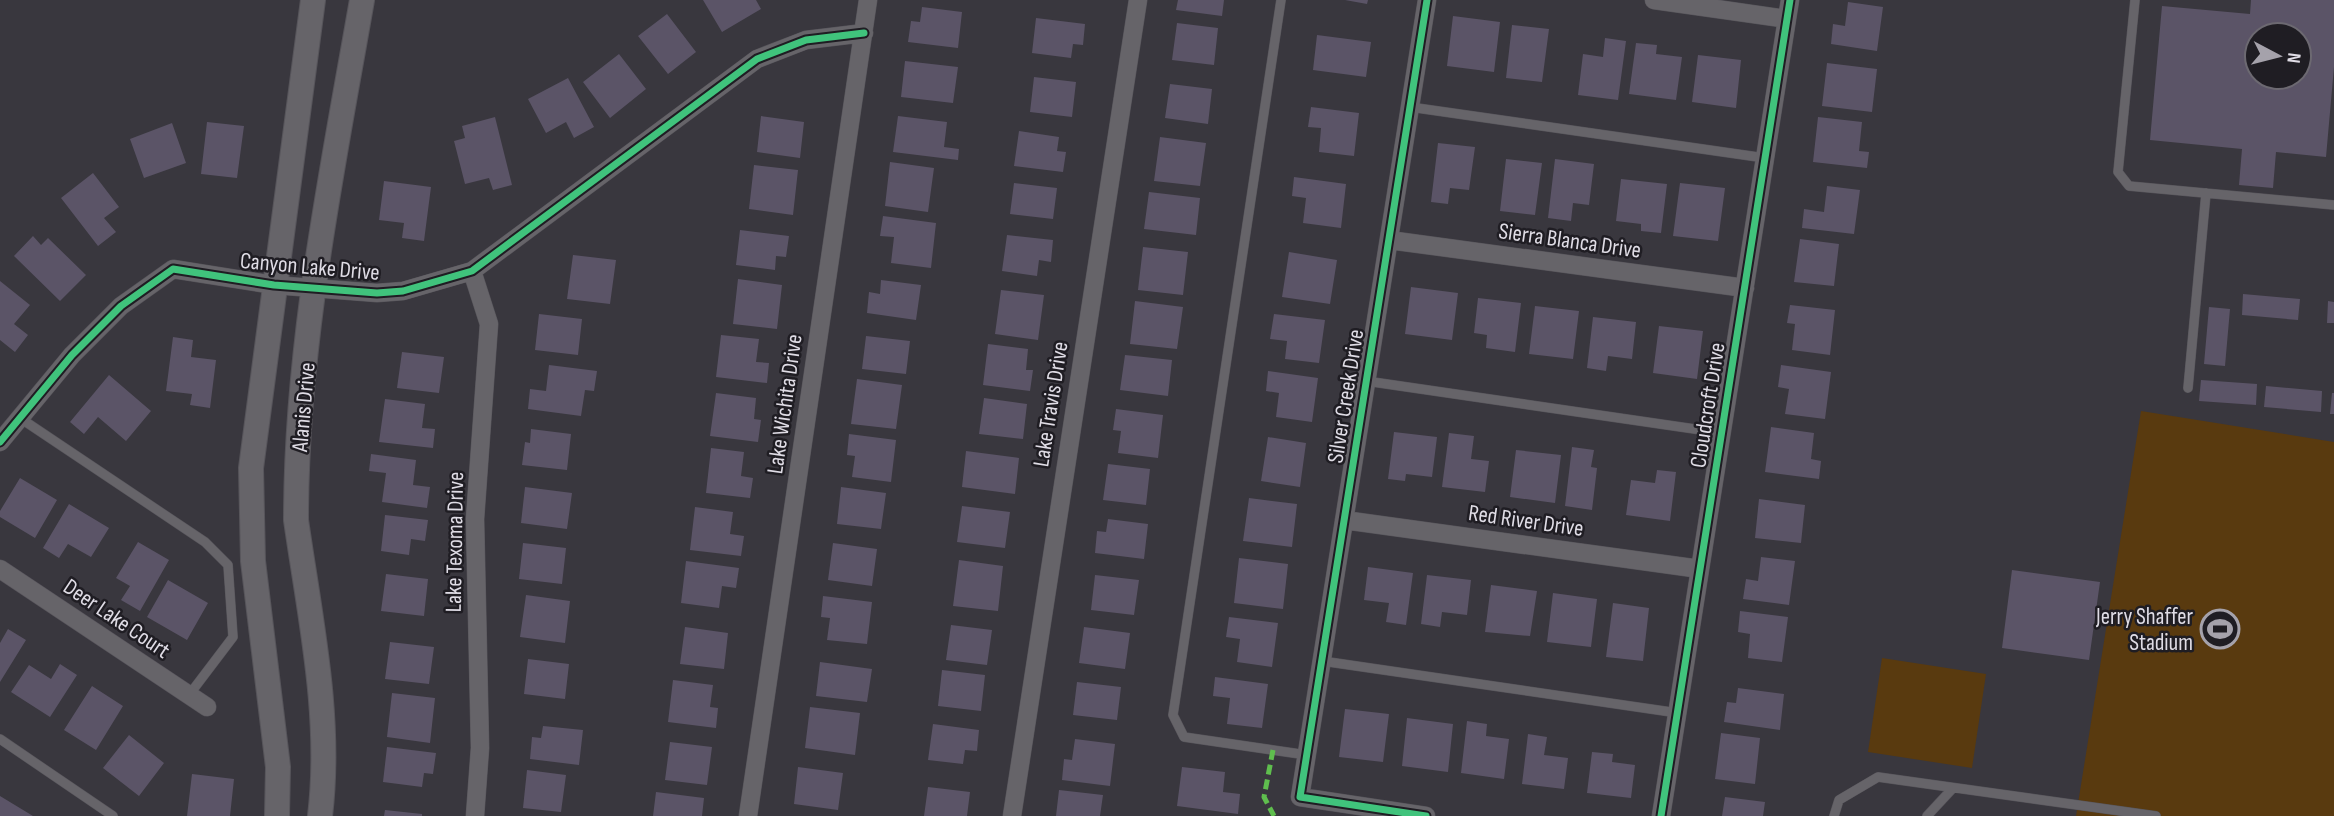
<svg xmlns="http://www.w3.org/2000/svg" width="2334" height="816" font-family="'Sofia Sans Condensed',sans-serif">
<rect width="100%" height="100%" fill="#39373e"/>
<path fill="#593a0f" d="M2141,411L2334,442V816H2076Z
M1882,658L1986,674L1972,768L1868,752Z"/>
<path fill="#5b5467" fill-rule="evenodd" d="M703,0H756L761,9L722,32Z
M1178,0H1224L1222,16L1176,10Z
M1345,0H1368L1367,4Z
M2251,0H2334V67L2326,157L2276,152L2273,188L2239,185L2242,149L2150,140L2162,6L2250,14ZM2257,35H2299V77H2257Z
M1848,2L1883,7L1877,51L1831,44L1833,24L1845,26Z
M922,7L962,12L958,48L908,42L911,21L920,22Z
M667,14L696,52L668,74L638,36Z
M1453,16L1500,22L1494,72L1447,66Z
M1036,18L1085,24L1083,45L1073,44L1071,58L1032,53Z
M1177,23L1218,28L1214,65L1172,60Z
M1512,25L1549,29L1542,82L1506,78Z
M1317,35L1371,42L1366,77L1313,70Z
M1605,38L1626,41L1618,100L1578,95L1583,54L1603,57Z
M1636,43L1657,45L1656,54L1682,57L1676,100L1629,94Z
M619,54L646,89L610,118L583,82Z
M1698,55L1741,60L1736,108L1692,102Z
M905,61L958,67L953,103L901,97Z
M1827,63L1877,69L1872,112L1822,106Z
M1034,77L1076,82L1072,117L1030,112Z
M568,78L594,127L574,138L566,122L546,133L528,99Z
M1170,84L1212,89L1208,124L1165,118Z
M1311,107L1359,113L1354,156L1319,152L1321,128L1308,127Z
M761,116L804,122L800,158L757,152Z
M898,116L947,122L944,147L959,149L958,160L893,152Z
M495,117L512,185L493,190L489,178L465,184L454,141L465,138L462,126Z
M1818,117L1862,122L1859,151L1869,152L1867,168L1813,162Z
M207,122L244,126L237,178L201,174Z
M172,123L186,163L144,178L130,139Z
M1019,131L1059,137L1057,151L1066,152L1063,172L1014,166Z
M1160,137L1206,143L1200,186L1154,181Z
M1438,143L1475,147L1469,190L1450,188L1448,204L1431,202Z
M1506,159L1542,163L1535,215L1500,211Z
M1555,159L1594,164L1589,205L1573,203L1571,221L1548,218Z
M890,162L934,168L928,212L885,206Z
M754,165L798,170L793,215L749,209Z
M93,173L119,207L104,218L116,232L98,246L61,198Z
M1294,177L1346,184L1341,228L1303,223L1306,198L1292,196Z
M1621,179L1667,184L1661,233L1641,231V224L1616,221Z
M384,181L431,187L424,241L402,238L404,223L379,220Z
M1014,183L1057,188L1053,219L1010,214Z
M1680,183L1725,188L1718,241L1673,236Z
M1827,186L1860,190L1854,234L1802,228L1804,209L1824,212Z
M1149,192L1200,198L1196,235L1144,229Z
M883,216L936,223L931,268L891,263L894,237L880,236Z
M740,230L789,236L786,257L776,256L775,270L736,265Z
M1007,235L1053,240L1051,262L1039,260L1037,276L1002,271Z
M33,236L41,245L48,238L86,275L60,301L14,256Z
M1800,239L1839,244L1834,286L1794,282Z
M1143,247L1188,252L1183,295L1138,290Z
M1289,252L1337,260L1330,304L1282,297Z
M573,255L616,260L610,304L567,299Z
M738,279L782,285L777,329L733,324Z
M881,280L921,285L916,320L867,313L869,292L880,294Z
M0,281L30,305L14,324L28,335L15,352L0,340Z
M1411,287L1458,293L1452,340L1405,334Z
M1001,290L1044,295L1038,340L995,334Z
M2243,294L2300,299L2298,320L2242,315Z
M1478,298L1521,303L1515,352L1486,348L1487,335L1474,333Z
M1135,301L1183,307L1177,349L1130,344Z
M2328,301L2334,302V323H2327Z
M1790,305L1835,310L1830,355L1792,350L1795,324L1787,323Z
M1535,306L1579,311L1573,359L1529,354Z
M2209,307L2230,309L2225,366L2204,364Z
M539,314L582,319L578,355L535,350Z
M1274,314L1325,320L1319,363L1285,359L1287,341L1270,339Z
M1593,317L1636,322L1632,359L1608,356L1606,371L1587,368Z
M1659,326L1703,331L1697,379L1653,373Z
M721,335L759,339L756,362L769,363L767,383L716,377Z
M866,336L910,341L906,374L862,369Z
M173,337L193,340L191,357L216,360L210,408L190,405L192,394L166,391Z
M988,344L1028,349L1026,370H1033L1030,391L983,385Z
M402,352L444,357L439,393L397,388Z
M1125,355L1172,360L1168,396L1120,390Z
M549,365L597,371L594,391L585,390L581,416L528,409L530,389L546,391Z
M1781,365L1831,372L1825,419L1785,414L1789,389L1778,387Z
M1268,371L1318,378L1312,422L1276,417L1279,393L1266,391Z
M109,375L151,411L126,441L98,417L84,434L70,422Z
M857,379L902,385L896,429L851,424Z
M2201,380L2257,384L2256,405L2199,401Z
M2266,386L2322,391L2321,412L2264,407Z
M716,393L756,398L754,419L761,420L758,442L710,436Z
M2332,393H2334V414H2330Z
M984,398L1027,404L1023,439L979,434Z
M385,399L425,404L422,428L435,429L433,448L379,442Z
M1116,409L1163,415L1158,458L1118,453L1121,431L1113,430Z
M1771,427L1814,433L1811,459L1821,461L1819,479L1765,472Z
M531,429L571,434L567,470L522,465L525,442L530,443Z
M1394,432L1437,437L1432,477L1406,474L1405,481L1388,479Z
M1449,433L1474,436L1471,459L1489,461L1485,492L1442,487Z
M849,434L896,440L891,482L852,477L855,456L847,455Z
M1268,437L1306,443L1300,487L1261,481Z
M1572,447L1594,450L1591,467L1597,468L1592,510L1565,506Z
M711,448L744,452L741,476L753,478L750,498L706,493Z
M1516,450L1561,455L1555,503L1510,497Z
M966,451L1019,458L1015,494L962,487Z
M371,454L416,460L413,485L430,487L427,508L382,502L386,473L369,471Z
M1108,464L1150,469L1146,505L1103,500Z
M1657,470L1676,472L1670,521L1626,515L1631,480L1655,483Z
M20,478L57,500L35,538L0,517V511Z
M525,487L572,493L567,529L521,523Z
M841,487L886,493L881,529L837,524Z
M1249,498L1297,504L1292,547L1243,541Z
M1759,499L1805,505L1801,543L1755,538Z
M69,504L109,528L91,557L68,544L59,558L43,548Z
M962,506L1010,512L1005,548L957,542Z
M695,507L733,512L730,534L744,536L741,556L690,550Z
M385,515L428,520L425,541L411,539L409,555L381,551Z
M1108,519L1148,524L1144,559L1095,553L1097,531L1106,532Z
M138,542L169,560L140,611L121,600L130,586L116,578Z
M523,543L566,548L562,584L519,579Z
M833,543L877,549L872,586L828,580Z
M1761,557L1795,561L1789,605L1743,599L1746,579L1758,581Z
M1239,558L1288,564L1283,609L1234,603Z
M959,560L1003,566L998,611L953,606Z
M686,561L739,568L736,588L722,586L719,608L681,603Z
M1368,567L1413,573L1406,625L1386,622L1389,603L1364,600Z
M2012,570L2100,582L2089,660L2002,648Z
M386,574L428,579L424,616L381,611Z
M1095,575L1139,580L1134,615L1091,610Z
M1427,575L1471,580L1467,615L1442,612L1440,627L1421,624Z
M168,580L208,603L187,640L147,617Z
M1491,585L1537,591L1530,636L1485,632Z
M1553,593L1597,599L1591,647L1547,642Z
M526,595L570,601L565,643L520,637Z
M823,596L872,602L867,644L827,640L830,618L821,617Z
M1613,603L1649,608L1643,661L1606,657Z
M1740,611L1788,617L1782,662L1748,658L1750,634L1738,632Z
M1229,617L1278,623L1272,667L1237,662L1240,639L1226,637Z
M951,625L992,630L987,665L946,660Z
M685,627L728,633L724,669L680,664Z
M1084,627L1130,633L1125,669L1079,663Z
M8,629L26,640L0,682V643Z
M390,642L434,647L429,684L385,679Z
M528,659L569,664L565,699L524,694Z
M820,662L872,669L867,702L816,696Z
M60,664L77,675L50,717L11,692L29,665L51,679Z
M942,670L985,675L981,711L938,706Z
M1215,677L1268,684L1262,728L1227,724L1230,698L1213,696Z
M673,680L713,685L710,707L718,708L716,728L668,722Z
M1077,682L1121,687L1117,720L1073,715Z
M92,686L123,706L96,750L64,730Z
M1738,688L1784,694L1780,730L1724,722L1727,702L1736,703Z
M392,693L435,698L430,743L387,737Z
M810,707L860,713L855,755L805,748Z
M1345,709L1389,714L1383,762L1339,757Z
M1407,718L1453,724L1448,772L1402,766Z
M1467,721L1487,724L1486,736L1509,739L1504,779L1461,773Z
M933,724L979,730L977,751L965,750L963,764L928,760Z
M543,726L583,730L579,765L530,759L532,737L541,738Z
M1721,733L1760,738L1755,784L1715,779Z
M1528,734L1547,737L1544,755L1568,758L1564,789L1522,784Z
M129,735L164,763L139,796L103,768Z
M1075,739L1115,744L1110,786L1062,780L1064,759L1072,760Z
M670,742L712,747L707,785L665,780Z
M387,747L436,753L433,774L424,773L422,787L383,782Z
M1592,752L1613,754L1612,762L1635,765L1631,798L1587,793Z
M798,767L843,773L838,810L794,804Z
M1182,767L1225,772L1223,792L1240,794L1238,814L1177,806Z
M527,770L566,775L561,812L523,808Z
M192,774L234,779L230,816H187Z
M928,787L970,792L967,816H924Z
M1059,790L1103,795L1100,816H1056Z
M656,792L704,798L702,816H653Z
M0,796L33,816H0Z
M1725,797L1765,802L1763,816H1722Z
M385,810L422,814V816H384Z"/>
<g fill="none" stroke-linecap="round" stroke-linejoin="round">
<defs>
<path id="service" d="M1281,0L1173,715L1184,737L1307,755
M2135,0L2118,172L2129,186L2334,205
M1410,107L1765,158
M1366,381L1722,433
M2188,388L2206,193
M20,418L205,542L228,565L233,637L189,695
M1322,661L1678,713
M0,739L113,816
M1834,816L1839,800L1878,777L2156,816
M1927,816L1953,788"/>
<path id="minor" d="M1654,0L1787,19
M1389,240L1745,288
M472,271L489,324L475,519L480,748L475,816
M0,442L72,355L121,306L173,269L274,285L377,293L403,291L472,271L757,59L806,40L864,33
M1344,520L1700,569
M0,569L207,707
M748,816L868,0
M1012,816L1138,0
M1426,816L1300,797L1427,0
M1661,816L1790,0"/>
<path id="secondary" d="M277,816L278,767L253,561L251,468L313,0
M320,816C332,717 310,618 296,520C296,344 332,172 362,0"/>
</defs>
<use href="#service" stroke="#57555b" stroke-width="10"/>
<use href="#minor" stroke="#57555b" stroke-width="19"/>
<use href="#secondary" stroke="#57555b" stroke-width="26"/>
<use href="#service" stroke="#666469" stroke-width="9"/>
<use href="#minor" stroke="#666469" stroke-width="18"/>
<use href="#secondary" stroke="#666469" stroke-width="24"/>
<path stroke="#5fbe4e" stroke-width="5" stroke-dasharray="10 5" stroke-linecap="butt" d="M1273,750L1264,797L1274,816"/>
<defs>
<path id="cycleway" d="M0,442L72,355L121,306L173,269L274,285L377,293L403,291L472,271L757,59L806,40L864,33
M1426,816L1300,797L1427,0
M1661,816L1790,0"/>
</defs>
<use href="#cycleway" stroke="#1f1d23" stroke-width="11"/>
<use href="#cycleway" stroke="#40c37c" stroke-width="7"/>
</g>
<defs>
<symbol id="stadium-ring" viewBox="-11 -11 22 22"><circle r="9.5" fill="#1f1d23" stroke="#a5a2ab" stroke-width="1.5"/><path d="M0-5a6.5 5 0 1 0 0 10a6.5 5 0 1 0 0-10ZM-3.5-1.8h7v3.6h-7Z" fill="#a5a2ab"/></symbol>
</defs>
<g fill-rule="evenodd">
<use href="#stadium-ring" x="2198" y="607" width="44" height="44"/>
</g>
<g text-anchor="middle" stroke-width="5" stroke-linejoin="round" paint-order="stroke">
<g font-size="23" fill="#dfdce5" stroke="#1f1d23">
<text transform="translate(1570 240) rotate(8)" y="8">Sierra Blanca Drive</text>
<text transform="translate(310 266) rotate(5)" y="8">Canyon Lake Drive</text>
<text transform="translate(1345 396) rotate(-81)" y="8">Silver Creek Drive</text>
<text transform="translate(784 404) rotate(-82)" y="8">Lake Wichita Drive</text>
<text transform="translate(1050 404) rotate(-81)" y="8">Lake Travis Drive</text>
<text transform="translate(1707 405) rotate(-81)" y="8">Cloudcroft Drive</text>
<text transform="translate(303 407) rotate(-85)" y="8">Alanis Drive</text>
<text transform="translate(1526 520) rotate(8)" y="8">Red River Drive</text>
<text transform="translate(454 542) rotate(-89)" y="8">Lake Texoma Drive</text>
<text transform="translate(117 618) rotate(34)" y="8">Deer Lake Court</text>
</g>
<g font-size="23" fill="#dfdce5" stroke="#1f1d23" text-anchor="end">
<text x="2193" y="624">Jerry Shaffer<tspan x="2193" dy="26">Stadium</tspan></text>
</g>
</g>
<g transform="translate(2278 56) rotate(97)"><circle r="33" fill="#1f1d23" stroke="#6c6971" stroke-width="2"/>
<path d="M0-5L12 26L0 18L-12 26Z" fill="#a5a2ab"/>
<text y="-10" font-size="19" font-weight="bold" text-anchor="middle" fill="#dfdce5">N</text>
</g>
</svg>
